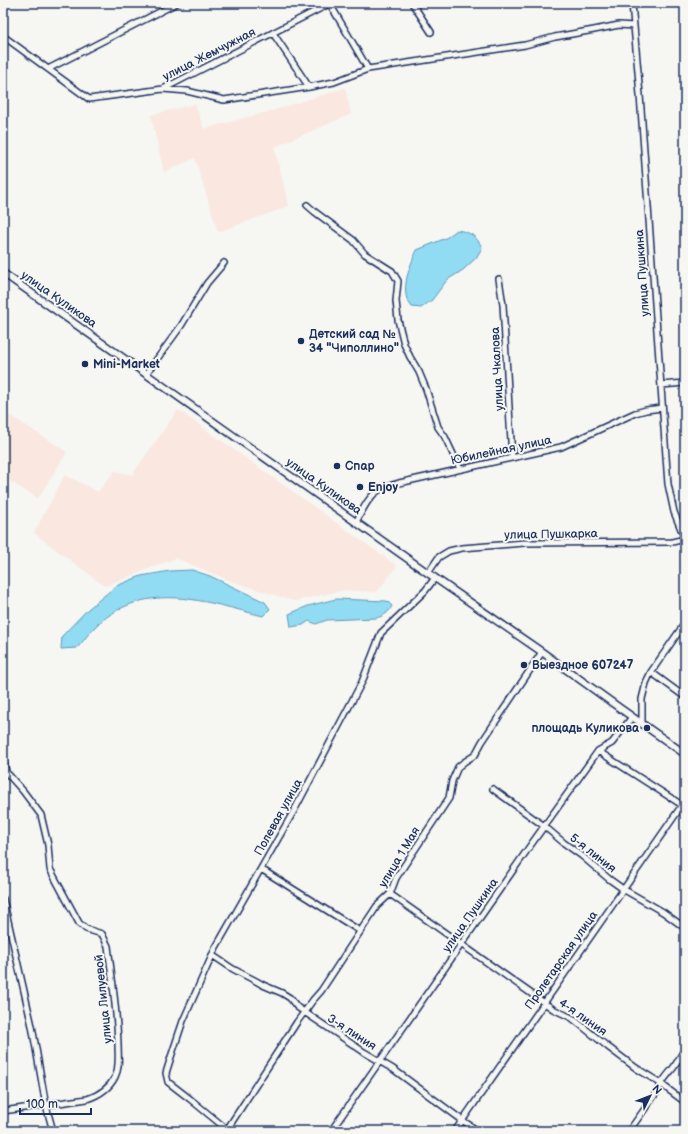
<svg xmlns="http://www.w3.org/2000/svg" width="688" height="1134" font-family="'Balsamiq Sans',sans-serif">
<rect width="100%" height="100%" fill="#f6f6f2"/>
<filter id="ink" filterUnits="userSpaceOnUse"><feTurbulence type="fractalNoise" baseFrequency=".025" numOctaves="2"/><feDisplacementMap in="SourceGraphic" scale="8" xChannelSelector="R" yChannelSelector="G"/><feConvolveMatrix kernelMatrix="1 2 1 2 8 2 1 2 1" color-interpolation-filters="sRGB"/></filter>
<g filter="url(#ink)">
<path fill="#f9e7e0" d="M345,88L351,114L274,147L289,206L218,232L195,158L164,172L151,115L195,104L204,129L268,112Z
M178,410L397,566L377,592L345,590L294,601L231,581L176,558L105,586L34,533L65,475L98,492L115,471L132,475Z
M3,411L67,452L38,498L3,477Z"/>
<path fill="#91dbf3" stroke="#6296b7" d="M457,230C470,232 477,236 482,248L476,258L463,270L447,280L432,300L421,308L412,307C410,304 408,302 407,299C402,284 411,263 417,250L446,238Z
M192,570L210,576L265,602L270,609L263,616C205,602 148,579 97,625C89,632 84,641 77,648L61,649L62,636L88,609L116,586L141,576L170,571Z
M336,599L387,601L392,606C388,614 383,616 376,618L327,620L316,624L309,621L303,625L291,627L289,614L308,606Z"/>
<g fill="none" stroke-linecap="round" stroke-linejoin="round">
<defs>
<path id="minor" d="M412,3L431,32
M632,3L640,95L668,484L674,512L685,539
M330,4L368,69
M273,33L309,87
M3,36L89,99L163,89L331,3
M48,69L177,3
M163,89L187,91L224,100L309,87L334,82L368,69L525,45L555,37L594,30L619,25L634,26
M307,205L315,212L353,240L365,254L392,271L398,281L396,301L398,320L404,344L410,357L419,372L426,389L438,427L445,437L460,469
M499,279L503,305L512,458
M146,374L181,326L207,283L224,263
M661,385L685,383
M356,522C363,510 368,496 381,489C386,486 393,485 399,483L561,447L635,413L646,410L662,408
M428,573L439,557L449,551L462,548L524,543L672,542L685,539
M651,672L685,697
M642,724V699L646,683L651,672L685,623
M598,751L682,805
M3,756L6,772L23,791L41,815L48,845L50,869L79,923L86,929L102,934L108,946C112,979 117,1011 118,1044C118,1055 120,1067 115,1077C109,1089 99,1095 87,1099L3,1111
M493,789L544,826L564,843L582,856L609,879L623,889L663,912L685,928
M261,869L360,931
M390,894L553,1009L572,1018L608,1047L636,1068L657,1081L685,1102
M3,899L32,1026L46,1106L53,1131
M212,955L233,969L256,981L263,985L282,993L290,998L297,1007L364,1052L393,1069L462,1120L478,1131
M226,1131L297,1022L313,1000L321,991L377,906L390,894L396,878L449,798L452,781L458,767L464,762L475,755L482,742L542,652
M229,1131L190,1099L168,1082L166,1073L171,1057L183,1021L215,949L295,809L362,682L381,633L425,591L435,578
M331,1131L530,846L598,751L612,743L632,717
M455,1131L685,801
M629,1131L659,1089C662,1080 669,1074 674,1067C678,1061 681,1055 685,1049"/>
<path id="major" d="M3,273L435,578L542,652L621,709L685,754"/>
</defs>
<use href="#minor" stroke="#1b2f5e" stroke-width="8"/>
<use href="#major" stroke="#1b2f5e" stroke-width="9"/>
<use href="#minor" stroke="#f6f6f2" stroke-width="5"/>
<use href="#major" stroke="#f6f6f2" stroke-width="6"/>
</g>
</g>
<g fill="#1b2f5e" stroke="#f6f6f2" stroke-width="1.5">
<circle cx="301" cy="341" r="4"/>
<circle cx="85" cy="364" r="4"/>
<circle cx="337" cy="466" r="4"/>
<circle cx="360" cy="487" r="4"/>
<circle cx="524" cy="665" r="4"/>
<circle cx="647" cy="728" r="4"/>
</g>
<g text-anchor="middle" stroke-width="4" stroke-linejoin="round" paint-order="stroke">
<g font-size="12" fill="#1b2f5e" stroke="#f6f6f2">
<text transform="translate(209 54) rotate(-27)" y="4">улица Жемчужная</text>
<text transform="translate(642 273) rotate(-94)" y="4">улица Пушкина</text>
<text transform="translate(59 299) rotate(35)" y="4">улица Куликова</text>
<text transform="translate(497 369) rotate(-93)" y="4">улица Чкалова</text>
<text transform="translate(501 450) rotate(-12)" y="4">Юбилейная улица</text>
<text transform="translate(324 486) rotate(35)" y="4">улица Куликова</text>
<text transform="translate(551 534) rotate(-1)" y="4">улица Пушкарка</text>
<text transform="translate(278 817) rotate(-61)" y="4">Полевая улица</text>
<text transform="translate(593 853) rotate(38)" y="4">5-я линия</text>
<text transform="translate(399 857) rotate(-59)" y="4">улица 1 Мая</text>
<text transform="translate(470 915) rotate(-55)" y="4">улица Пушкина</text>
<text transform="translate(561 960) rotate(-55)" y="4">Пролетарская улица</text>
<text transform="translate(103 999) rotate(-96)" y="4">улица Лилуевой</text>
<text transform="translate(583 1017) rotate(35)" y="4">4-я линия</text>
<text transform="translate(352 1032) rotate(33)" y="4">3-я линия</text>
</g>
<g font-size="12" font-weight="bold" fill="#1b2f5e" stroke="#f6f6f2" text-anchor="start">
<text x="309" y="338">Детский сад №<tspan x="309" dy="14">34 "Чиполлино"</tspan></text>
<text x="93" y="368">Mini-Market</text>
<text x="345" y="470">Спар</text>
<text x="368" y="491">Enjoy</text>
<text x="532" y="669">Выездное 607247</text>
<text x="639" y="732" text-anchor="end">площадь Куликова</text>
</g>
</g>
<rect width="688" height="1134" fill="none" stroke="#f6f6f2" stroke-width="16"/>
<rect x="8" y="8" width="672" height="1118" fill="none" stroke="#1b2f5e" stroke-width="1.5" filter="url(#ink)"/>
<g transform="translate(650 1096) rotate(47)" stroke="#f6f6f2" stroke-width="3" paint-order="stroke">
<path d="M0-3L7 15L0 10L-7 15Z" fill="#1b2f5e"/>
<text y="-6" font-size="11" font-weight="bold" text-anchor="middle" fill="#1b2f5e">N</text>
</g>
<path d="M20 1108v6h71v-6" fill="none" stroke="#1b2f5e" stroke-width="2"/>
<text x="26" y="1108" font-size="12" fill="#1b2f5e" stroke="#f6f6f2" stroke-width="3" paint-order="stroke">100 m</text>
</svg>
